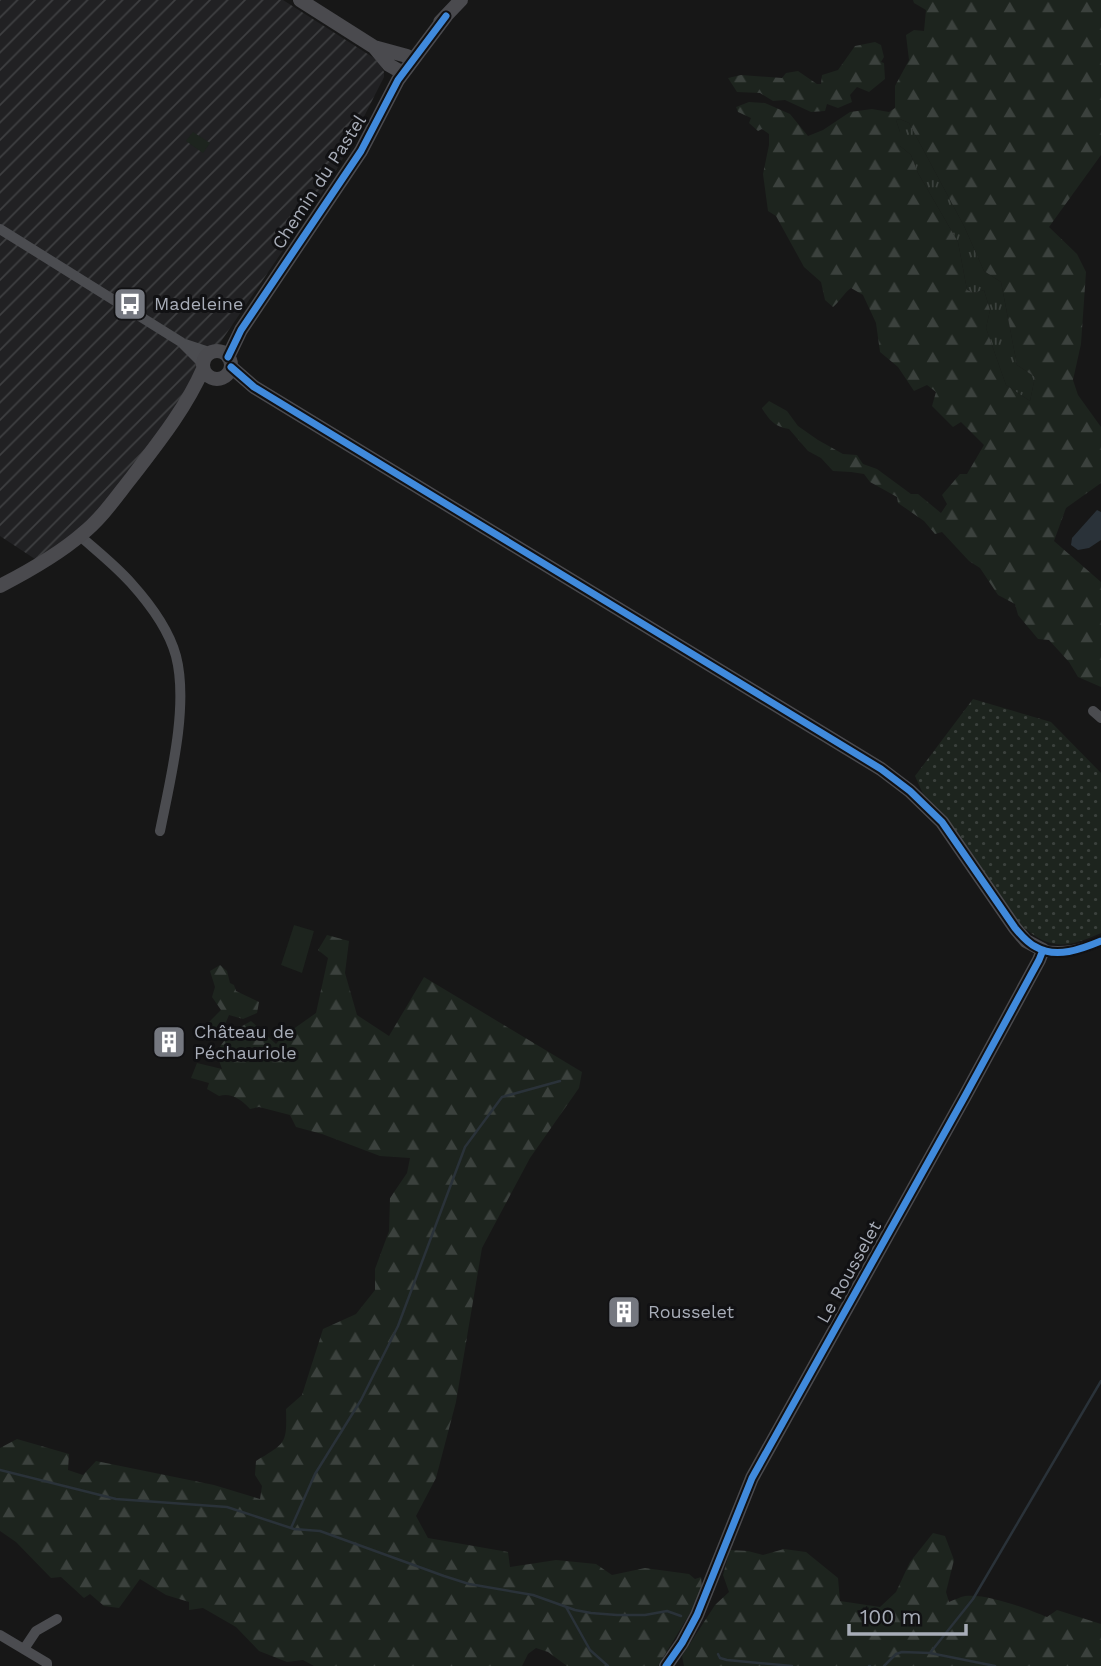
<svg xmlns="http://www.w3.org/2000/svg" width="1101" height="1666" font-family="'Work Sans',sans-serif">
<defs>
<pattern id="industrial-furrows" width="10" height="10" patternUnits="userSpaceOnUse" patternTransform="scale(1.75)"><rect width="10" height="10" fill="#212123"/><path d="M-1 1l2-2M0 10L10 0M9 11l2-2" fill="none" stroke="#3e3f41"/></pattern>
<pattern id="grass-tufts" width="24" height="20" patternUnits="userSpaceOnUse" patternTransform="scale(1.75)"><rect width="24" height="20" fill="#1d241e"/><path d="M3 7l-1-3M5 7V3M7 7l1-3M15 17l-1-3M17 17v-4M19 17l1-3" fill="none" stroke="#3b413d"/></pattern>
<pattern id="forest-firs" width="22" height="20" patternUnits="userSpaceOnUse" patternTransform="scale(1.75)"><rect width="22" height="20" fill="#1d241e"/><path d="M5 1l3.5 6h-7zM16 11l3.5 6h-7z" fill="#3b413d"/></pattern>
<pattern id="park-dots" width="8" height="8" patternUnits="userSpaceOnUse" patternTransform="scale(1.75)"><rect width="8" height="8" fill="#1d241e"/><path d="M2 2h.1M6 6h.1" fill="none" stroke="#3b413d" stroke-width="1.8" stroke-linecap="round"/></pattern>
</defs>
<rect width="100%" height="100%" fill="#171717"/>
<path fill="url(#industrial-furrows)" d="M0,0H283L374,58L380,64L384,72V77L341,162L324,190L220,343L123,483L94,517L38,561L0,536Z"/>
<path fill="url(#grass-tufts)" d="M900,119L909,123L964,226L984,271L1001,282L1017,365L1035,377L1030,401L1006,385L986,328L990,310L984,290L974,293L967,290L958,242L918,173L911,155L900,146V132L896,120Z"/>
<path fill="url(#forest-firs)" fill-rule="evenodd" d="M913,0H1101V155L1049,227L1077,254L1086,272L1081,344L1073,380L1078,395L1101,427V483L1066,508L1054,541L1101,582V687L1078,677L1069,662L1049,640L1038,639L1018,615L1015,604L998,595L980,568L969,561L942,532L935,534L924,521L898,503L897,497L870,482L864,474L851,472L833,471L821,458L808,451L789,429C775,427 769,420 762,408L769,401L787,411L798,426L818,440L843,454L857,455L863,464L877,469L911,494H918L941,513L947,504L942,495L960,474H967L984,445L961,422L953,427L932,406L936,392L927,385L914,391L898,367L880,352L876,323L863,295L851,288C844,293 840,301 833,307L825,300L821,282L804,267L776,216L768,211L763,174L769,145V134L762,129L758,131L749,123L751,118L738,112L736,107L749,102L765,103L790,114L808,136L823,130L850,112L872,109L889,112L895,108V86L909,60L906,35L914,30L924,31L926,10L914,3ZM900,119L909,123L964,226L984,271L1001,282L1017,365L1035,377L1030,401L1006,385L986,328L990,310L984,290L974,293L967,290L958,242L918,173L911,155L900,146V132L896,120Z
M875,42L881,45L884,57L881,62L884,63L885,79L869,92L857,87L850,95L852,102L838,108L827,104L825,111L811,112L785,100L773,101L760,93L737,92L728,78L741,75L782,78L786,73L798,71L817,84H821L822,75L838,70L855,46Z
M327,935L349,941L345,973L357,1015L389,1036L424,977L582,1072L579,1088L530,1158L482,1248L456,1402L436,1478L416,1516L428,1538L508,1552L510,1567L556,1560L596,1564L612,1575L645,1568L689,1574L695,1579L701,1577L702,1587L695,1605L658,1666H567L548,1652L536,1648L528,1654L522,1666H314L303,1660L287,1662L259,1651L236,1627L203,1608L189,1610V1602L166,1595L140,1579L119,1608L104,1606L90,1594L84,1598L61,1577L51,1578L16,1542L0,1531V1448L17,1439L69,1454L68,1470L83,1475L96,1461L214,1485L260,1499L262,1486L255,1475L256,1461C286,1443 287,1444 286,1409L302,1395L323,1329L356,1314L375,1290V1269L389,1231L390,1198L407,1173L410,1158L380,1156L322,1134L296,1127L290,1115L259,1107L250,1109C242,1100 231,1092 219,1096L207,1089L209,1083L191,1078L197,1063L222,1069L216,1052L230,1033L251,1021L276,1044L282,1037L316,1013L328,958L318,950Z
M220,965L227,971L230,983L234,985L236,991L259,1002L257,1013L243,1019L229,1015L224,1027L211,1034L209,1022L221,1010L212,997L215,987L210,971Z
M933,1533L945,1536L954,1560L946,1592L949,1602C954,1600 960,1597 965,1596C987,1593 1027,1609 1047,1617L1057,1610L1101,1624V1666H684L682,1656L715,1605L729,1592L723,1575L730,1550L748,1551L763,1555L784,1549L806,1552L838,1578L840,1601L880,1607L896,1592L910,1562Z"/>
<path fill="url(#park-dots)" d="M973,699L1051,722L1101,773V933C1067,948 1050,951 1021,925L942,812L923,794L915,776Z"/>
<path fill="#1d241e" d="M193,132L210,143L203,153L186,141Z
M294,925L314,931L302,973L281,965Z"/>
<path fill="#2a3239" d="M1097,510L1101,512V540L1089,548L1078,550L1071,545L1072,538Z"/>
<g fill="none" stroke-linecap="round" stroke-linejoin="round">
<path stroke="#2a3239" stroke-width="2.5" d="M0,1470L116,1499L227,1507L294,1529L320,1531L444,1576L469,1584L533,1595L575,1610L591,1613L617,1615H645L667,1611L681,1616
M291,1528L315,1474L361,1400L398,1326L465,1147L502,1097L560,1081
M566,1607L590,1650L608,1666
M930,1653L973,1599L1101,1381
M718,1654L720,1658L727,1660L792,1666
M869,1666H870
M884,1666L896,1654L902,1652L930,1653L995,1666"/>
<path stroke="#4b4c50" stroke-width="10" d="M0,229L181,342L202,363
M185,344L209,352
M80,536C97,551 116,566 131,583C149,603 169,630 176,656C189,706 170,781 160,831
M1093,711L1101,718
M1043,950C1064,953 1081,950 1101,941
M0,1635L47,1663V1666
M24,1649L36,1631L57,1619"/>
<path stroke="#4a4a4e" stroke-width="14" d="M300,0L374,47L389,65L403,73
M440,22L461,0
M374,47L407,56L412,61
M203 365a14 14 0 1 1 28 0a14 14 0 1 1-28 0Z
M228,357L241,330L361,151L398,80L446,16
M231,367L254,387L881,769L910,791L942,822L1015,928L1026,941L1043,950L1039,960L965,1096L752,1478L697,1615L682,1643L666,1666
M0,586C27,572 59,554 82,534C102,518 116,497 132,477C158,443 186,408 203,369"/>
<defs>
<path id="cycleway" d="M228,357L241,330L361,151L398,80L446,16
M231,367L254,387L881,769L910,791L942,822L1015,928C1021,935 1027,943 1036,947C1056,959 1082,949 1101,941
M666,1666L682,1643L697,1615L752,1478L965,1096L1039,960L1043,950"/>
</defs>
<use href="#cycleway" stroke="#111113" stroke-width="11"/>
<use href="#cycleway" stroke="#408adc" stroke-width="7"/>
</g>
<defs>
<symbol id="bus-square" viewBox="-11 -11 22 22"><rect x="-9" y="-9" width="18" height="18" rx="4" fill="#757880" stroke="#111113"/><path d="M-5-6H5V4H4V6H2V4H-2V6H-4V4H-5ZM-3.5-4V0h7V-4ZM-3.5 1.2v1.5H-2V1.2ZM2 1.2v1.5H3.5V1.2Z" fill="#fff"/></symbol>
<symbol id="building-square" viewBox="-11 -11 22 22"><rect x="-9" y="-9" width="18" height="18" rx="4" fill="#757880" stroke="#111113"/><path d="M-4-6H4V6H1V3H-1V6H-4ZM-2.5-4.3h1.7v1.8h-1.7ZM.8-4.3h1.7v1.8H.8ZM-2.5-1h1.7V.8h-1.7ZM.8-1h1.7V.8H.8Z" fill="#fff"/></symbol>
</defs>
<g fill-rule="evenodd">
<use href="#bus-square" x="111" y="285" width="38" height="38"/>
<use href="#building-square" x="150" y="1023" width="38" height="38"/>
<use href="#building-square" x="605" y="1293" width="38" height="38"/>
</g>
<g text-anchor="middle" stroke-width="6" stroke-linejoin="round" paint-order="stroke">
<g font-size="18" fill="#a8adb8" stroke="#111113">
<text transform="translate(319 182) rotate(-57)" y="6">Chemin du Pastel</text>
<text transform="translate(849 1272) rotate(-61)" y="6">Le Rousselet</text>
</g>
<g font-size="18" fill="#a8adb8" stroke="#111113" text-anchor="start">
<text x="154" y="310">Madeleine</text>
<text x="194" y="1038">Château de<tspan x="194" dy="21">Péchauriole</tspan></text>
<text x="648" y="1318">Rousselet</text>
</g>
</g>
<path d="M849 1624v10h117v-10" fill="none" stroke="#a8adb8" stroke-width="3.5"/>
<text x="860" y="1624" font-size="21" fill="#a8adb8" stroke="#111113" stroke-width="5" paint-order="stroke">100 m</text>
</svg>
